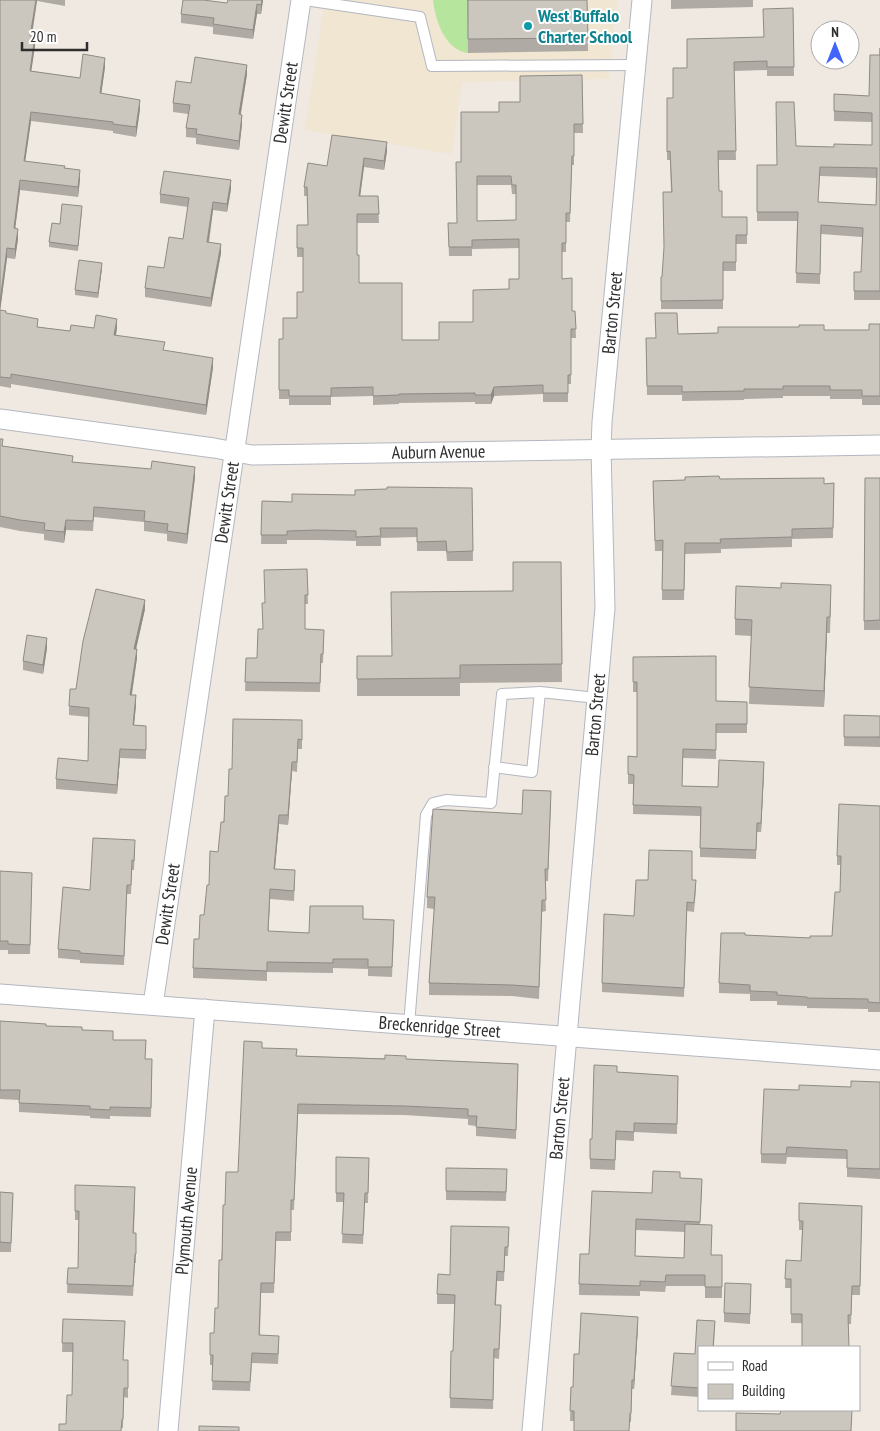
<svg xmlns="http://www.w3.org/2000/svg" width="880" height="1431" font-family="'PT Sans Narrow',sans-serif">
<rect width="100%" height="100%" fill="#efe9e1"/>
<path fill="#f0e6d1" d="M325,0H617L609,79L462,82L452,154L305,130Z"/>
<path fill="#b6e59e" d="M433,0H467L468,53C445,50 435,20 433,0Z"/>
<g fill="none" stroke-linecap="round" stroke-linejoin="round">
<defs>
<path id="lane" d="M305,0L420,17L432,66L636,65
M494,767L532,772L540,692
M409,1025L426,815L433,803L446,800L491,803L502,694L540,692L597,698"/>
<g id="street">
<path id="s1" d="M0,419L214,448L252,455L880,445"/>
<path id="s2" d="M0,994L880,1060"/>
<path id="s3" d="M153,1005L301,0"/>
<path id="s4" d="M168,1431L205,1009"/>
<path id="s5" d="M532,1431L605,608L601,449L602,422L642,0"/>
</g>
</defs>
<use href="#lane" stroke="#b4b7c1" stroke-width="12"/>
<use href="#street" stroke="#b4b7c1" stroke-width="21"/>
<use href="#lane" stroke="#fff" stroke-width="10"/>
<use href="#street" stroke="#fff" stroke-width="19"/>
</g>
<path fill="#afaba4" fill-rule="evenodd" d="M0,0H65V6L37,1L32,36L35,46L31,71L80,78L105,67L101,94L140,109L136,137L113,133V131L31,121L25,161L65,168L80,179L78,197L20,190L15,229L18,239L15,259L7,258L0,310L6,314L38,327L70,331L94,328H117L116,335L213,367L206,415L11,384V388L0,386Z
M263,0L261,14H257L253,39L213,34V27L181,23V14L227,3Z
M467,0H587L588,51L468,53Z
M671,0H753V7L671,9Z
M793,8L794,76H767V70L734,71L736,160H719V191L722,217H747V244H736V271H723V309H661V277H662L671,192L670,160H667V128L673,98L687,68L764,37Z
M880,55V300H854V272H861L862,237L821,234L820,284L796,283L797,221H757V165H777L796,146L834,147L872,145V122L834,121V94L869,96ZM820,176L877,178L876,205L818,202Z
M247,74L241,114L242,124L239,150L196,144V138L186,137V128L188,114L173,112V103L191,83Z
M582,75L583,133H574V165H572L570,222H566V252H562V279L572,311H575L576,338H571V384H568V402H543V394L494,396L491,404H475V402L399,403V404L373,405V396L331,397V405H289V399H279V339H283L297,318L303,292V257H297V225H308L307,196H304V187L327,166L387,151L384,170L364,167L360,196H378L379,223H357V255L359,283L402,340H439L473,322L519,279V248L472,249V256H449L448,223H457L461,162L499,112L520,102ZM477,185H511L512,194H516V220L477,221Z
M231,189L227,212L213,210L209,243L221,253L211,307L145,297V288L164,268L183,239L188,207L160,203V194Z
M82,211L78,251L49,247V242L60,224Z
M102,268L98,298L75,295V290Z
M880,324V405H862V399H830V396H783V398L744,399V400L682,401V395H647L646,338H655L678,334L869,330Z
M0,439L3,446L73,462L195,477L187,544L167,541V534L144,531V522L94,517L93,531L66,530L64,543L44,540V534L20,531L0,527Z
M865,478H880V630H864Z
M720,479L824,484L834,483L833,538L792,539V547L721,549V553L685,554L684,600H662V551H655L653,481Z
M472,488L473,561H447L446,551H417V537L381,538V546H356V541L317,540H287V544H261L262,501L292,502L355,495Z
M561,562L562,682L460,683V696H357V656H392L513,591Z
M307,569L308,604H305V629L324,630L323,663H321L320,692L245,691L246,658H257L263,629L265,603Z
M831,601L830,633H827L824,707L749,704L751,636L735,635V619Z
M145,609L136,649L137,658L132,695L136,705L134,725L146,726V759L120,758L117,794L56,789V779L88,761L89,717L69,715V706L76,689Z
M47,648L43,674L23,670V661Z
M633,657L716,701L747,702V733H716V759L683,758L682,786L718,787L764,771L761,832H757L756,859L700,857V816L633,814V784H628V756L637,757V692H633Z
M844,715L880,716V747L844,746Z
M302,720V749H298L297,772L292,771L288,825L279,824L275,869L295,880L294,901L270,899L268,932L309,933L363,919L394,930L392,977L368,976V969L333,968V973L267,972V981L193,978V968L204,915L209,885L218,852L228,796Z
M551,803L548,881H545L546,911L542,912L539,999L512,996L429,995V983L434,909L427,908V897L522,814Z
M880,806V1012H868V1009L807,1008V1006L777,1005V1001H750V994L719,993V983L745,935L810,938L832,936L840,892L841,865H837V856Z
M135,850L134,870H132L131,894H127L124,965L80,963V960L58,958V949L90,890Z
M0,871L32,882L30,954H8V950H0Z
M648,880H692L696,889L694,912L687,911L684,997L602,992V983L634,916Z
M0,1021L82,1030L113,1040L146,1059L152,1068L151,1117L110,1116V1119L90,1118V1116L19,1112V1100L0,1099Z
M262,1048L297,1056L406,1059L518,1064L516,1139L476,1136V1126L468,1125V1119L404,1115L298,1114L294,1210H291V1241H276L274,1293H261L260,1335L279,1346L278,1364L252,1363L250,1391L212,1390L213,1365H210V1333H214L218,1308L225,1205L238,1172Z
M617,1072L678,1076L677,1134L634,1132V1141L616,1140L615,1170L590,1169V1139H592Z
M880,1082V1179L847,1177V1159L787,1157L786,1164L761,1163V1154L799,1090L851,1087Z
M336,1157L369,1158L368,1203H365L363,1244L342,1243L344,1202H336Z
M446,1168L507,1178L506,1201L446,1200Z
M680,1178L702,1190L700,1224L711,1255H722V1298H705V1286H666L665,1292L640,1291V1296L579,1295V1284L589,1254L652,1193ZM636,1230L685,1232L684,1258L635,1256Z
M75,1185L135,1196L134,1233H136V1263H135L133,1296L67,1293L68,1268H78L79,1220H75Z
M0,1192L13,1193L11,1252H0Z
M799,1203L862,1206L860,1295H852L851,1324L791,1323V1288H785L786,1260L801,1261L802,1230H799Z
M509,1227L508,1256H505L504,1281H497L496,1305L501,1314L499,1359L494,1358L493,1409L450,1408L451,1351H453L455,1304H437V1294L450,1275Z
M751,1284L750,1324L724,1322V1313Z
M63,1319L124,1360H128V1398L124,1397L123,1428L66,1424L72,1395L73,1352H62Z
M697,1320L715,1321L714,1347H699V1397L671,1395L674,1353L695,1354Z
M638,1326L634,1389H632L631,1422L570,1421L571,1387H573L579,1354Z"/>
<path fill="#8e8b86" d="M36,0H37L30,45V36Z
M262,0H263L261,14V5Z
M257,4V14L253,39V30Z
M35,36V46L30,80V71Z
M105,58V67L100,103V93Z
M247,65V74L239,123V114Z
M140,100V109L136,137V127Z
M31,112V121L24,170V161Z
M242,115V124L239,150V141Z
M387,142V151L384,170V161Z
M364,158V167L359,205V196Z
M80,170V179L78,197V187Z
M20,180V190L14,238V228Z
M231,180V189L227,212V204Z
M213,202V210L207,251V242Z
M18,229V239L15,259V249Z
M221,244V253L211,307V298Z
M7,248V258L0,312V302Z
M102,263V268L98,298V293Z
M117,319V328L114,344V335Z
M213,358V367L206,415V405Z
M494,387V396L491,404V395Z
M195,467V477L187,544V534Z
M66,520V530L64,543V532Z
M145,600V609L134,658V649Z
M827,617V633L824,707V691Z
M47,638V648L43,674V665Z
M137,649V658L130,704V695Z
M136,695V705L133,735V725Z
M120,749V758L117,794V785Z
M292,762V771L288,825V815Z
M764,762V771L761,832V823Z
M279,815V824L274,878V869Z
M270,889V899L268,941V931Z
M638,1317V1326L634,1389V1380Z"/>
<path fill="#cbc7bf" stroke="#8e8b86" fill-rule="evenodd" d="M0,0H36L30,36H35L30,71L80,78L83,54L105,58L100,93L140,100L136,127L113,124V122L31,112L24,161L65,166L64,168L80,170L78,187L20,180L14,228L18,229L15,249L7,248L0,302Z
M183,0H203L227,3L228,0H262L261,5L257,4L253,30L213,24L214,18L181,14Z
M468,0H587L588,38L468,39Z
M793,8L794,67H767V61L734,62L736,151H718L719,191H722V217H747V235H736V262H723V300L661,301V277H662L664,247L663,192H672L670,151L667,152V98H673V68H687V39L764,37L763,9Z
M880,48V291H854V272H861L863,228L821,225L820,274L796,273L798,212H757V165H777L776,102H794L796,146L834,147V144L872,145V113L834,111V94L869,96L870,55H880ZM820,167L877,168L876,205L818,202Z
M195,57L247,65L239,114L242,115L239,141L196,134L197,129L186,128L190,105L173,103L176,81L191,83Z
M582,75L583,124H574V156H572L570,213H566V243H562V279L572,278V311H575L576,329H571V375H568V393H543V385L494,387L491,395H475V393L399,394V395L373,396V387L331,388V396H289V390H279V339H283V318H297V292H303V248H297V225H308L307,187H304L308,163L327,166L332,135L387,142L384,161L364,158L359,196H378L379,214H357V255H359V283H402V340H439V322H473V290L509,289V279H519V239L472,240V247H449L448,223H457L456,162H461V112H499V102H520V76ZM477,176H511L512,185H516V220L477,221Z
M164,171L231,180L227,204L213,202L207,242L221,244L211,298L145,288L148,266L164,268L169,237L183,239L189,198L160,194Z
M62,204L82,206L78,246L49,242L52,223L60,224Z
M79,260L102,263L98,293L75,290Z
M0,310L6,311V313L38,319L37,327L70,331L71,325L94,328L96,315L117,319L114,335L165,342L163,350L213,358L206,405L11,374V378L0,377Z
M655,313H677L678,334L718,333V327H799V325H824V330H869V324H880V396H862V390H830V386H783V389H744V391L682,392V386H647L646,338H656Z
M0,439H3L2,446L73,456L72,462L151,469L152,461L195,467L187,534L167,531L168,524L144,521L145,511L94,507L93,521L66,520L64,532L44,530L45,523L20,520L0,516Z
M719,476L720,479L824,478V484L834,483L833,528L792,529V537L720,539L721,543H685L684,590H662L663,540L655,541L653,481L685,480V477Z
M865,478H880V620L864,621Z
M387,487L472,488L473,551L447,552L446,541L417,542V528H380L381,536L356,537V531L317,530L287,531V535H261L262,501L292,502V494L355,495V490L387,489Z
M513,562H561L562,664L460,665V678L357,679V656H392L391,592L513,591Z
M307,569L308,595H305V629L324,630L323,654H321L320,683L245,682L246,658H257L258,629H263L262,603H265L264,570Z
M781,583L831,585L830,617H827L824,691L749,687L752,620L735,619L736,586L781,588Z
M96,589L145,600L134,649H137L130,695H136L133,725L146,726V750L120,749L117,785L56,779L58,758L88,761L89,708L69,706L70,689H76L83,641Z
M27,635L47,638L43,665L23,661Z
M716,656V701L747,702V724H716V750L683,749L682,786L718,787L719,760L764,762L761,823H757L756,850L700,848L701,807L633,805L634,775L628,774V756L637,757V682H633V657Z
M844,715L880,716V737H844Z
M233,719L302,720V740L298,739L297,762H292L288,815H279L274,869L295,870L294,891L270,889L268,931L309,933L310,906H363V919L394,920L392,967H368V959H333V963L267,962V971L193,968L194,939H199L200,915H204L207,885H209L210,851L218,852L221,822H224L225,796H228L229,769H232Z
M523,790L551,791L548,869H545L546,900H542L539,987L512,985L429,983L435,897H427L433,809L522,814Z
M839,804L880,806V1003L868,1002V999L807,998V997L777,995V992L750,991V985L719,983L721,933H745V935L810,938V936H832L835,892H840L841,856H837Z
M93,838L135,840L134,861L132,860L131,885H127L124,956L80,953V951L58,949L63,887L90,890Z
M649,850L692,851V880H696L694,903L687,902L684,988L602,983L604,914L634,916L636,880H648Z
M0,871L32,873L30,945L8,944V941H0Z
M0,1021L46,1024V1026L82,1027V1030L113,1031V1040H146L145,1059H152L151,1108L110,1107V1110L90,1109V1106L19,1103L20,1090H0Z
M244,1041L262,1042V1048L297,1049L296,1056L385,1059V1055L406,1056V1059L518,1064L516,1130L476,1127L477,1116H468V1109L404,1106L298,1104L294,1200H291V1232H276L274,1283H261L259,1335L279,1336L278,1354L252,1353L250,1382L212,1381L213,1355H210V1333H214L215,1308H218L219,1260H222L223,1205H225L226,1172H238Z
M594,1065L617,1066V1072L678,1076L677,1124L634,1123V1132L616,1131L615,1160L590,1159V1139H592Z
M851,1081L880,1082V1169L847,1168V1150L787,1147L786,1154H761L764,1089L799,1090V1085L851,1087Z
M336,1157L369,1158L368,1193H365L363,1235L342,1234L344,1193H336Z
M446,1168L507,1169L506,1192L446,1191Z
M653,1171L680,1172V1178L702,1179L700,1222L636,1219L635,1256L684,1258L685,1224L712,1225L711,1255H722V1287H705V1275H666L665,1282L640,1281V1286L579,1284L580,1254H589L592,1191L652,1193Z
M75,1185L135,1187L133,1233H136V1254H135L133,1286L67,1284L68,1268H78L79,1211H75Z
M0,1192L13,1193L11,1243L0,1242Z
M799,1203L862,1206L860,1286H852L851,1315H848L849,1347H802V1314H791V1279H785L786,1260L801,1261L803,1221H799Z
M451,1226L509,1227L508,1247H505L504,1272L497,1271L495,1305H501L499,1349H494L493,1400L450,1398L451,1351H453L455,1295L437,1294L438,1274L450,1275Z
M725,1283L751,1284L750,1314L724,1313Z
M581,1313L638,1317L634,1380H632L631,1413H630L629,1431H574V1411H570L571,1387H573L574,1354H579Z
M63,1319L125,1321L123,1360H128V1388H124L123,1419H122L121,1431H59V1424H66L67,1395H72L73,1343H62Z
M697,1320L715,1321L713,1347H699V1388L671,1386L674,1353L695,1354Z
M781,1410H852L851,1431H736V1413L780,1414Z
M199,1426L239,1427V1431H199Z"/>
<circle fill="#0f9aa8" stroke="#fff" stroke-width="2" cx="528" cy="26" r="5"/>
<g text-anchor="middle" stroke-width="4" stroke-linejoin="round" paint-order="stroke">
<g font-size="18" font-weight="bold" fill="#0d838f" stroke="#fff" text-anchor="start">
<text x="538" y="22">West Buffalo<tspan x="538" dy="21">Charter School</tspan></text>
</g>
<g font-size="18" fill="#2e2e2e" stroke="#fff">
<text dy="6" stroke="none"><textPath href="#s3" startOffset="912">Dewitt Street</textPath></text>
<text dy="6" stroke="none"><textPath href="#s5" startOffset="1122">Barton Street</textPath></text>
<text dy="6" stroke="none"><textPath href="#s1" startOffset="441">Auburn Avenue</textPath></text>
<text dy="6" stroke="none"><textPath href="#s3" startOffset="508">Dewitt Street</textPath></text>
<text dy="6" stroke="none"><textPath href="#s5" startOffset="719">Barton Street</textPath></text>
<text dy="6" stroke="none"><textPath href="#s3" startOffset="102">Dewitt Street</textPath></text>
<text dy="6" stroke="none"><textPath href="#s2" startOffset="441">Breckenridge Street</textPath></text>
<text dy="6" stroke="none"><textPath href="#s5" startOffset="314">Barton Street</textPath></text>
<text dy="6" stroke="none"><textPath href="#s4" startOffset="211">Plymouth Avenue</textPath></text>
</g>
</g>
<rect x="698" y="1346" width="162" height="65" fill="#ffffff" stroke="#ababab"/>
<rect x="708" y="1362" width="25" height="8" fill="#ffffff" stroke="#ababab"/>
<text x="742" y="1371" font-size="15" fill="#2e2e2e">Road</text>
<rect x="708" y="1384" width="25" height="15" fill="#cbc7bf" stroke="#ababab"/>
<text x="742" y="1396" font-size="15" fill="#2e2e2e">Building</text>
<g transform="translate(835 45)"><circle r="24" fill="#ffffff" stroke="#ababab"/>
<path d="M0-4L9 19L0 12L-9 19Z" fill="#4264fb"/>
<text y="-8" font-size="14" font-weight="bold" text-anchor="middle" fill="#2e2e2e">N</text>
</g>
<path d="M22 42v8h65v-8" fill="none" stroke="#2e2e2e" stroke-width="2.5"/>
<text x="30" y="42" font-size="15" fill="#2e2e2e" stroke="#ffffff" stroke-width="4" paint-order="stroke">20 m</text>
</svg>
